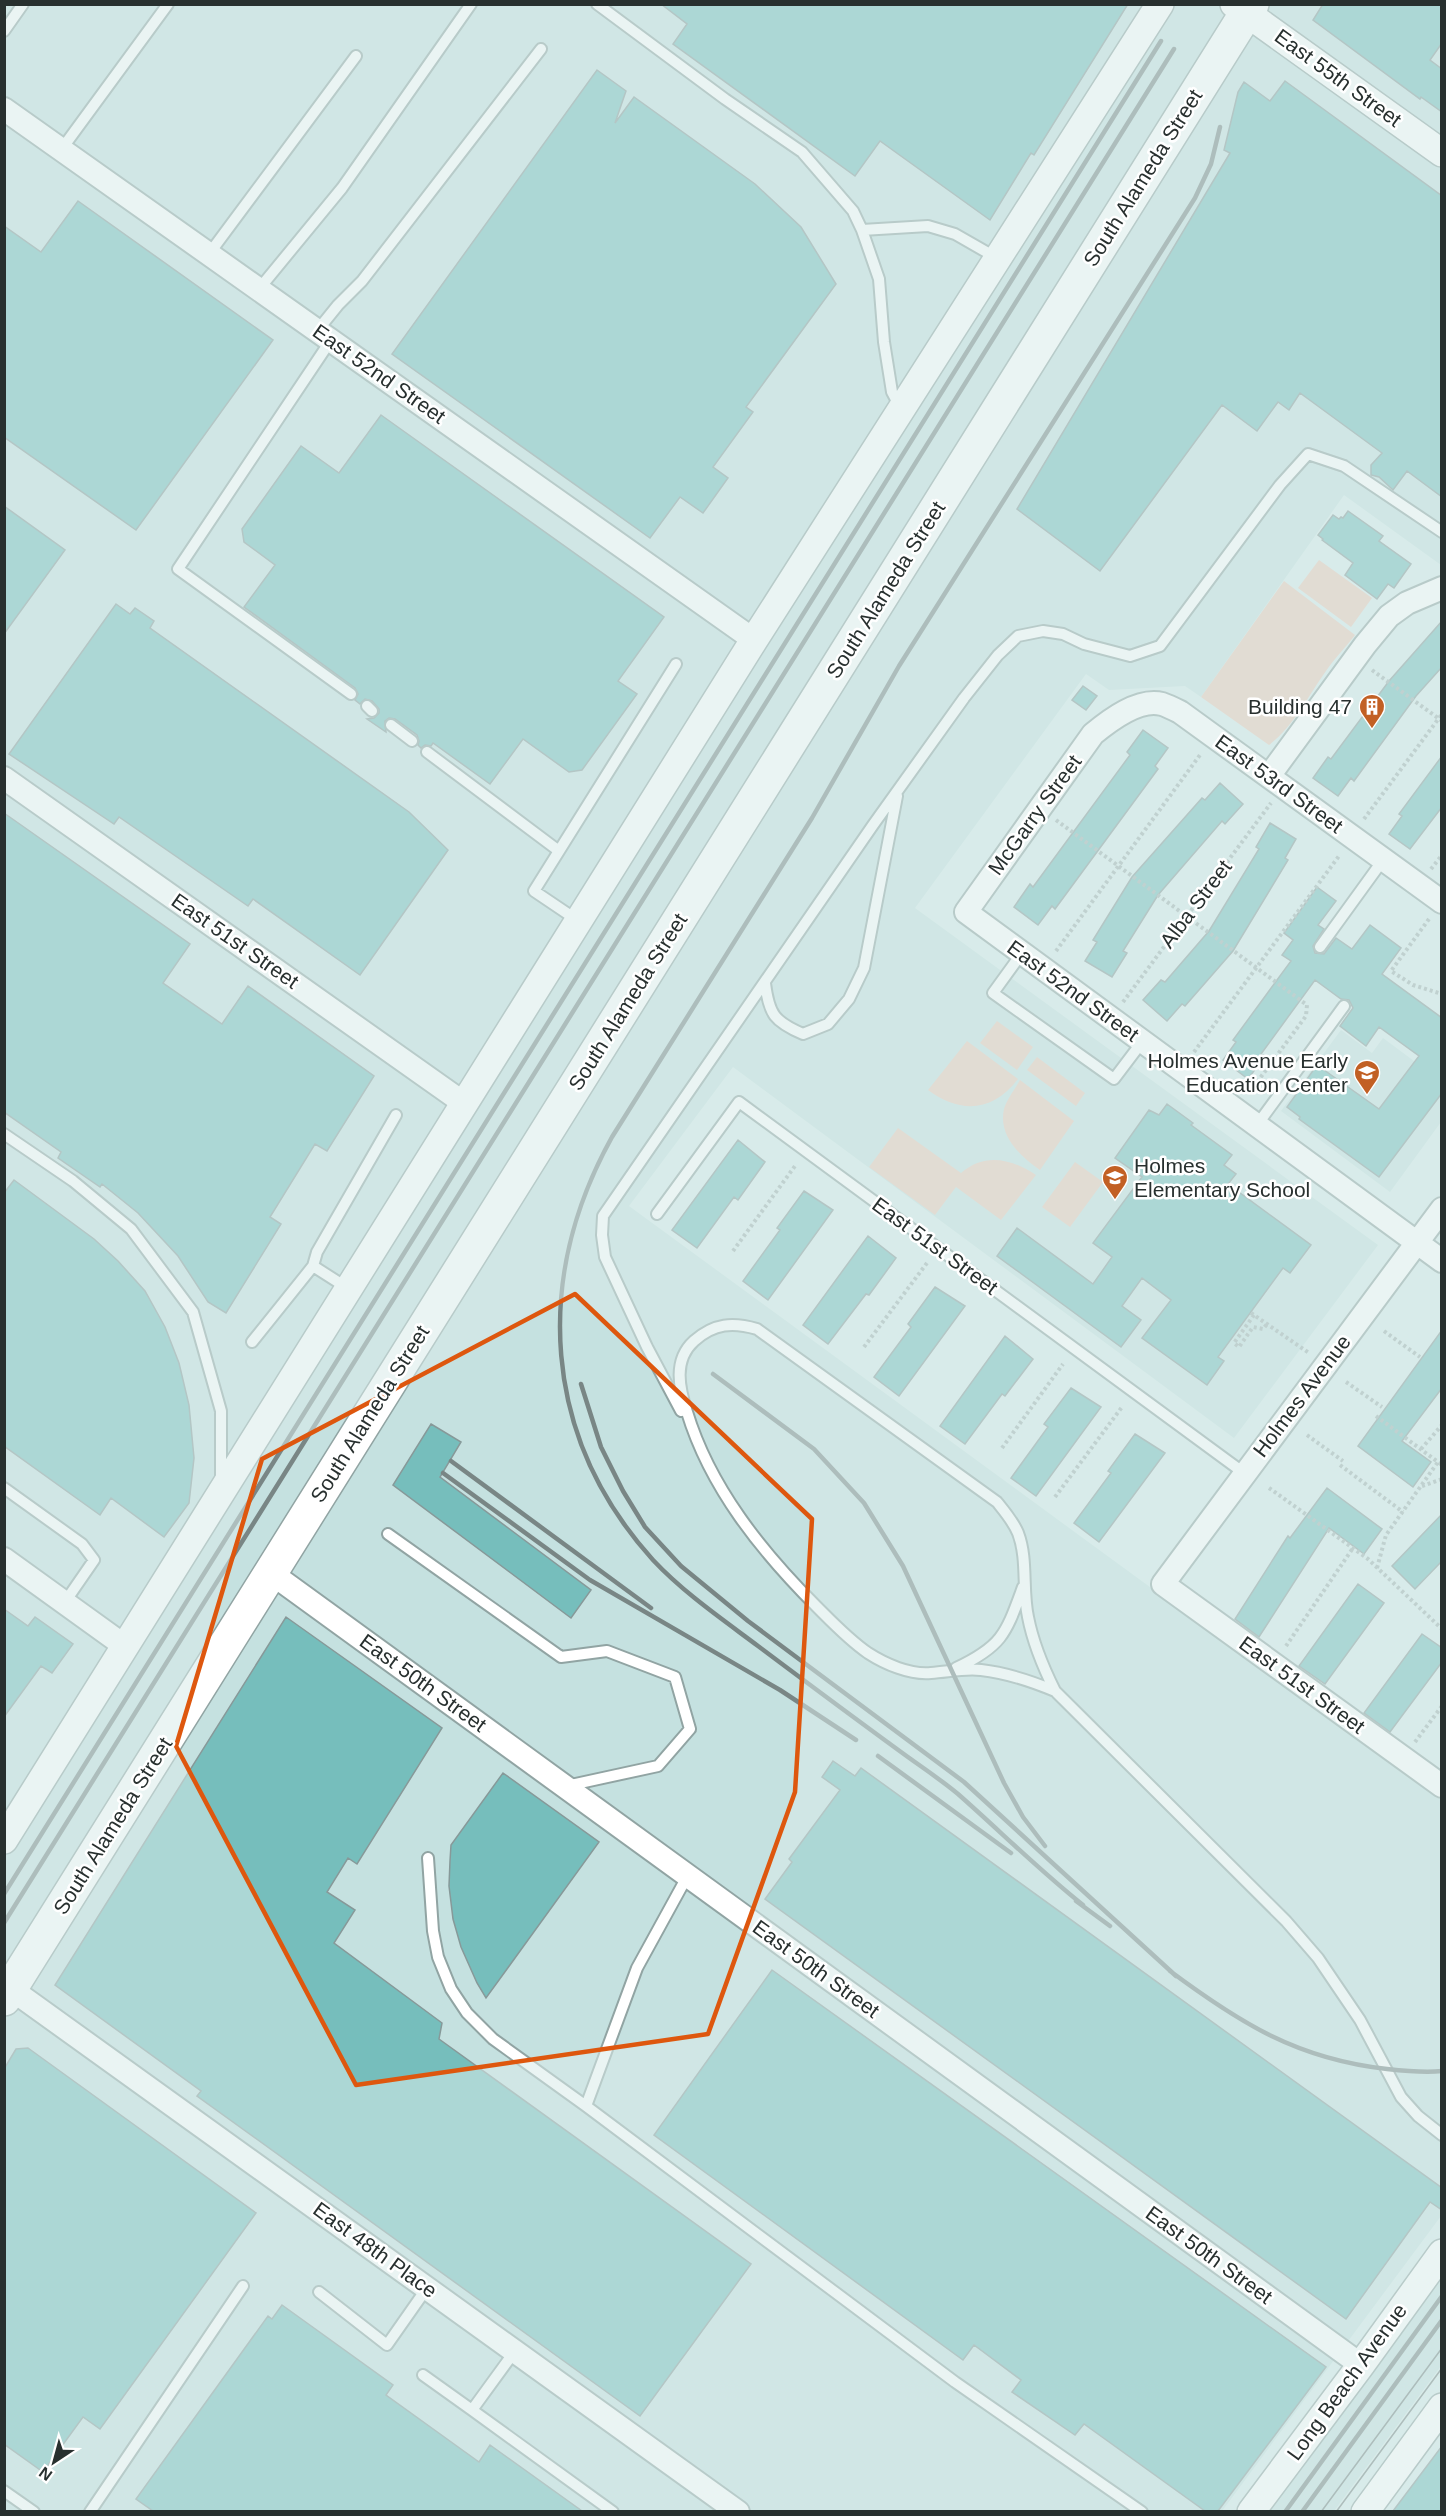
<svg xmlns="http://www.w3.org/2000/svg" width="1446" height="2516" font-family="Arial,sans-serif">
<rect width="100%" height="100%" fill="#d8ebea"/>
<path fill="#c5e1e0" d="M5,5H1441V565L1344,495L1201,697L1185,686L1109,690L1086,674L915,908L1378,1245L1234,1438L733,1067L629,1206L1441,1800V2216L1222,2511L5,2512Z
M1341,1030L1372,1053L1383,1038L1441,1081V1122L1390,1192L1281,1111Z
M1441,2273V2366L1334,2511L1266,2512Z"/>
<path fill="#ecc9b9" d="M1319,560L1372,598L1351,627L1298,588Z
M1284,581L1355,635C1346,647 1334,659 1326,671C1308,696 1294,726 1269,745L1201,697Z
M997,1021L1033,1047L1017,1070L980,1043Z
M967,1041L1018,1079C993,1112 960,1114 928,1090Z
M1037,1057L1085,1093L1076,1106L1027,1070Z
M1020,1080L1074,1121L1040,1170C1020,1156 998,1136 1004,1109C1007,1099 1015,1089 1020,1080Z
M898,1128L961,1173C985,1152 1012,1159 1036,1175L1001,1220L956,1187L935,1215L869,1167Z
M1075,1162L1103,1182L1070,1227L1042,1207Z"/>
<path fill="#76bebc" stroke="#879999" stroke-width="1.5" d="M661,4H1128L1034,155L1031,153L990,220L880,141L855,176L673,44L687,24Z
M1323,4H1442V43L1430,60L1442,69V112L1421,97L1420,99L1313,20Z
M597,70L626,91L615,123L634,97L755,184L801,227L836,284L746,407L753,412L713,467L728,478L703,513L680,497L650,538L392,354Z
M1285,81L1442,196V497L1407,471L1393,490L1379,477L1371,475V465L1382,453L1300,393L1289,410L1278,402L1257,431L1222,405L1100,571L1017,509L1230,153L1224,150L1238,92L1244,82L1270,101Z
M78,201L273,340L136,530L4,437V226L41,252Z
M381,415L664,617L618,681L637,694L582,770L569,772L523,739L490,784L433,743L431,746L425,745L421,748L418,745L419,741L417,735L395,719L389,718L385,721L386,732L367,719L374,718L379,713V709L372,701L365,699L360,704L355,700L358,694L355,688L244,607L275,565L244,542L242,529L301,446L339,473Z
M4,506L65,550L4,634Z
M1348,511L1383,536L1379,541L1411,564L1394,588L1388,584L1377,599L1345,575L1353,563L1322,540L1323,539L1318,535L1333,515L1339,519L1341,517L1343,518Z
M116,604L130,614L135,608L154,621L150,628L409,812L448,850L360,975L253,899L248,906L119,817L114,824L9,754Z
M1442,621V667L1416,696L1354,781L1351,778L1338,796L1313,778L1328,757L1331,759L1389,681Z
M1083,686L1097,696L1086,710L1072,700Z
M1143,730L1168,748L1155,766L1158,769L1055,909L1052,906L1038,925L1014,907L1030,884L1033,887L1130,755L1127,752Z
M1442,756V807L1410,849L1389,834L1402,816L1399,814Z
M1220,783L1243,804L1225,824L1222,821L1158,895L1123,951L1127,953L1112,977L1085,961L1097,942L1093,940L1132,877L1202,798L1205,800Z
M4,813L190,944L163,983L222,1024L248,986L374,1076L327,1151L315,1144L270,1217L281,1224L226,1313L208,1302L178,1256L138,1213L102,1184L100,1187L58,1158L61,1152L4,1112Z
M1270,823L1296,839L1285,858L1288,860L1233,951L1185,1006L1182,1004L1167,1021L1143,1000L1161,980L1165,982L1209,931L1259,849L1256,847Z
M1317,887L1336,901L1318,925L1324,929L1313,946L1315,953L1324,954L1336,938L1352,949L1370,925L1401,948L1382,974L1442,1018V1093L1379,1177L1299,1119L1300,1117L1287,1107L1317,1065L1379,1109L1419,1056L1379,1027L1366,1046L1340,1026L1353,1008L1349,1000L1341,999L1315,980L1261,1054L1265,1056L1248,1079L1223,1060L1236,1042L1233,1040L1291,961L1282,955L1293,940L1284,933Z
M1167,1104L1193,1123L1191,1125L1232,1155L1224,1165L1236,1174L1228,1184L1311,1245L1290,1273L1283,1268L1218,1357L1224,1361L1207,1385L1142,1338L1171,1300L1142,1278L1122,1306L1141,1320L1121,1347L997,1256L1017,1228L1093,1284L1112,1257L1093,1243L1142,1177L1115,1158L1149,1110L1159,1115Z
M738,1140L765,1162L738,1200L734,1197L697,1248L672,1230Z
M14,1180L94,1239L118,1261L145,1291L165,1327L179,1363L189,1405L194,1458L189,1503L164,1537L111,1498L100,1515L4,1446V1193Z
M804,1191L833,1210L768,1300L743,1281L780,1230L777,1228Z
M868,1236L896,1258L869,1295L866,1294L828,1344L803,1325Z
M935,1287L965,1306L899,1396L874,1377L911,1327L908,1324Z
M1442,1330V1388L1402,1441L1431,1462L1413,1487L1358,1446Z
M1005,1336L1033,1359L1005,1396L1002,1394L965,1444L940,1426Z
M1071,1388L1101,1407L1036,1496L1011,1478L1048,1427L1044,1424Z
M431,1424L461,1442L440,1477L591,1590L571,1618L393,1485Z
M1135,1434L1165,1453L1099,1542L1074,1523L1111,1473L1108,1471Z
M1327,1488L1382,1529L1364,1554L1329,1528L1259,1637L1235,1619L1288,1536L1290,1538Z
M1442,1514V1561L1415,1589L1392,1566Z
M1358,1584L1384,1603L1325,1684L1299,1666Z
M4,1609L28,1626L35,1617L73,1644L52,1673L41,1666L4,1717Z
M286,1617L442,1728L357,1864L348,1858L327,1892L355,1910L334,1943L442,2023L439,2039L751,2264L640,2416L197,2096L201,2091L55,1985Z
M1422,1634L1442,1648V1662L1390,1732L1364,1713Z
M833,1761L855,1776L861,1768L1442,2188V2210L1430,2202L1346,2319L765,1899L792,1862L789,1859L840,1790L822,1777Z
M503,1773L599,1842L486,1998L477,1983L461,1947L453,1919L449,1886L450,1861L451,1845Z
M772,1970L1326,2367L1218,2511H1205L1084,2424L1075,2435L1012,2392L1021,2380L974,2345L963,2360L654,2135Z
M28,2048L256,2213L100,2429L83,2417L43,2472L4,2444V2069L16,2049Z
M282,2305L393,2385L386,2395L479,2462L490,2445L582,2511H153L136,2499L268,2316L272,2319Z
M1442,2446V2511H1393Z"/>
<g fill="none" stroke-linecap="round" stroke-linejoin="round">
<defs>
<path id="service" d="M597,4L725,99L802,152L853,211L862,230L879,279L884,342L892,392L900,407
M4,31L23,4
M61,150L168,4
M862,230L928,226L955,234L997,258
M209,254L356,56
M259,289L342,188L471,4
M317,331L338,305L362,281L541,49
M331,340L178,569L351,694
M367,706L372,711
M391,725L412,741
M427,752L559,851L534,891L577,920
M559,851L676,664
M1320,947L1383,860
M1022,953L993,993L1114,1079L1142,1042
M765,983C769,1015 775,1022 803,1034L828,1024L849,999L864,968L897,796
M1257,1125L1344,1006
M4,1134L73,1181L131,1229L193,1312L221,1411V1481
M657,1214L739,1102L1244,1473
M349,1289L313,1266L317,1252L396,1115
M252,1342L313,1266
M681,1411L647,1347L605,1257L602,1235L603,1216L873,825L964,698L998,655L1018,636L1043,631L1063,634L1084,644L1130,656L1160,646L1280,485L1308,454L1344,466L1442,532
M4,1488L82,1544L94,1560L65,1602
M388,1534L561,1657L607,1651L675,1677L690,1729L658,1766L566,1786
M956,1668C1003,1646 1006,1633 1023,1587
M1055,1691C1031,1681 1008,1673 981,1670C964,1668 948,1672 931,1673C910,1675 885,1664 868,1653C849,1640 833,1623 817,1607C762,1552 710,1488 687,1412C679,1388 673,1360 694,1341C714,1323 733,1322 757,1329L997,1502C1005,1512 1013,1521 1018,1533C1028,1559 1022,1590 1028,1617C1033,1643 1043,1667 1055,1691L1286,1921L1318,1958L1360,2020L1401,2097L1418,2116L1442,2135
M428,1858L433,1931L438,1957L451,1989L467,2013L493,2039L586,2106L955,2382L1142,2512
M586,2106L637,1968L688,1875
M319,2292L387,2345L427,2288
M515,2351L472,2410L613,2512
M423,2375L472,2410
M4,2491L34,2512
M90,2512L243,2286"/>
<path id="minor" d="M4,109L754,640
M1269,776L1365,645L1389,616L1407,603L1442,588
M4,778L465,1104
M1442,902L1180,712C1174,709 1168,706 1162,704C1139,698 1110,720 1093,734L966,912L1442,1261
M1442,1209L1163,1584L1442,1786
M4,1559L126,1647
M271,1573L1361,2365
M11,1989L738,2512"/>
<path id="tertiary" d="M1234,4L1442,153
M4,1840L754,640L1160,4
M1251,2512L1361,2365L1442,2253
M1365,2512L1442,2407"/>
<path id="primary" d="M4,1999L1252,4"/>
</defs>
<use href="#service" stroke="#91a4a3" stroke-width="14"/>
<use href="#minor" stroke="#91a4a3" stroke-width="26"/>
<use href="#tertiary" stroke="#91a4a3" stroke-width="30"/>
<use href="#primary" stroke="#91a4a3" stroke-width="36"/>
<path stroke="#a3b2b1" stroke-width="4" stroke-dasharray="3 3" stroke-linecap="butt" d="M1372,670L1442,721
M1364,819L1442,714
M1056,820L1307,1005L1306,1016L1249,1093
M1431,869L1442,855
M1429,919L1391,971L1413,985L1442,994
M1056,951L1200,755
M1123,1002L1271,803
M1194,1052L1339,856
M733,1251L795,1166
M1251,1313L1309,1353
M1254,1315L1234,1343L1239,1347L1253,1327L1263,1329L1267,1324
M1384,1331L1420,1357
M864,1347L927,1263
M1346,1382L1382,1407
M1376,1416L1442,1465
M1307,1435L1343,1461
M1002,1448L1063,1364
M1421,1449L1442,1425
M1340,1465L1403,1512
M1422,1486L1442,1479
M1269,1488L1368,1559L1442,1629
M1055,1497L1122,1407
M1377,1568L1386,1535L1438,1462
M1286,1646L1353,1548
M1415,1742L1442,1706"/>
<use href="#service" stroke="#fff" stroke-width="10"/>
<use href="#minor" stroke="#fff" stroke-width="22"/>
<use href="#tertiary" stroke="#fff" stroke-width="27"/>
<use href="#primary" stroke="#fff" stroke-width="33"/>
<path stroke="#798685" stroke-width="1.5" d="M1321,2512L1442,2348
M1336,2512L1442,2368"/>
<path stroke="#798685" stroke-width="4.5" d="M713,1374L814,1449L864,1503L903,1566L1004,1783L1023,1817L1045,1846
M581,1384L601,1447L623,1491L645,1527L681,1566L748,1621L964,1782L1176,1976
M451,1461L651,1608
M443,1473L590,1580L780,1690L856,1740
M878,1756L1011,1853
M4,1894L1161,41
M1076,1901L1110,1926
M1083,1905C1039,1870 1000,1831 958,1794C940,1779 920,1766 901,1752C853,1717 806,1682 758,1646C722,1619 684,1593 653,1560C542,1437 533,1279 612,1137L812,818L899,666L1195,198L1211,164L1220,127
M4,1923L1174,49
M1170,1971C1240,2023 1297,2059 1387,2069C1405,2071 1423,2073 1442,2071
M1285,2512L1442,2296
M1302,2512L1442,2320"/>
</g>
<path d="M0 0H1446V2516H0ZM575,1294L812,1519L795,1792L708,2034L356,2085L176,1746L262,1459Z" fill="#d8ebea" fill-opacity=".55" fill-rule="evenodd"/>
<path fill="none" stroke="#de570e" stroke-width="4.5" stroke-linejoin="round" d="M575,1294L812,1519L795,1792L708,2034L356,2085L176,1746L262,1459Z"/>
<defs>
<symbol id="building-pin" viewBox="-11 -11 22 30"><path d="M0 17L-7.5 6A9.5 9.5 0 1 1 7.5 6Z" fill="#c26024" stroke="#fff"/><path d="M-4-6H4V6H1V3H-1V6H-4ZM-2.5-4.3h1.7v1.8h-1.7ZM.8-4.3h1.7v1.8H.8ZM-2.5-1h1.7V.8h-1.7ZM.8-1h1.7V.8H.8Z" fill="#fff"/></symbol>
<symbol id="school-pin" viewBox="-11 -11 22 30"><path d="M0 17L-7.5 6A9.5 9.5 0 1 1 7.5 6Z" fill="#c26024" stroke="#fff"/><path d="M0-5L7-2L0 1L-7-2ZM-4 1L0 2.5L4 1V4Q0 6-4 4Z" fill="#fff"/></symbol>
</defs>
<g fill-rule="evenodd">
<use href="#building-pin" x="1357" y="692" width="30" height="40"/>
<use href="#school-pin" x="1352" y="1058" width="30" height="40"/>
<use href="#school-pin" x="1100" y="1163" width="30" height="40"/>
</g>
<g text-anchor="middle" stroke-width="5" stroke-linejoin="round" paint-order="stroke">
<g font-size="21" fill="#28302f" stroke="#fff">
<text transform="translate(1338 78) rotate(36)" y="7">East 55th Street</text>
<text transform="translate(1143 178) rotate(-58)" y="7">South Alameda Street</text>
<text transform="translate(379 374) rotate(35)" y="7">East 52nd Street</text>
<text transform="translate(886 590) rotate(-58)" y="7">South Alameda Street</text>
<text transform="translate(1279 784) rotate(36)" y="7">East 53rd Street</text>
<text transform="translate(1035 815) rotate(-54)" y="7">McGarry Street</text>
<text transform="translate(1196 904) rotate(-53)" y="7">Alba Street</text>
<text transform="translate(235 941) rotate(35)" y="7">East 51st Street</text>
<text transform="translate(1073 991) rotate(36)" y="7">East 52nd Street</text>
<text transform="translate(628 1002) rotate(-58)" y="7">South Alameda Street</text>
<text transform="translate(935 1246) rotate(36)" y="7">East 51st Street</text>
<text transform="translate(1302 1396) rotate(-53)" y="7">Holmes Avenue</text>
<text transform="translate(370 1414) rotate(-58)" y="7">South Alameda Street</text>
<text transform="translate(423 1683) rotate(36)" y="7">East 50th Street</text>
<text transform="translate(1302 1685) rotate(36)" y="7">East 51st Street</text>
<text transform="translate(113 1826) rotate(-58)" y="7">South Alameda Street</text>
<text transform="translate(816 1969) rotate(36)" y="7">East 50th Street</text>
<text transform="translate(375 2250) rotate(36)" y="7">East 48th Place</text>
<text transform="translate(1209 2255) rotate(36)" y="7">East 50th Street</text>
<text transform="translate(1347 2382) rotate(-54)" y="7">Long Beach Avenue</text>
</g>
<g font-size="21" fill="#28302f" stroke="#fff" text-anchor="end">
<text x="1352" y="714">Building 47</text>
<text x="1348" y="1068">Holmes Avenue Early<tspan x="1348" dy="24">Education Center</tspan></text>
<text x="1134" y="1173" text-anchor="start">Holmes<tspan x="1134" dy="24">Elementary School</tspan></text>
</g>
</g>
<rect width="1446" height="2516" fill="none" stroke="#28302f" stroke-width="12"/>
<g transform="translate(54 2462) rotate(216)" stroke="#ffffff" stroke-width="4.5" paint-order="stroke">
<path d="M0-4.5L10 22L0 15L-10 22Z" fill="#28302f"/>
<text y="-9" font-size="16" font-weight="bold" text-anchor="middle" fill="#28302f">N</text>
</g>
</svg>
